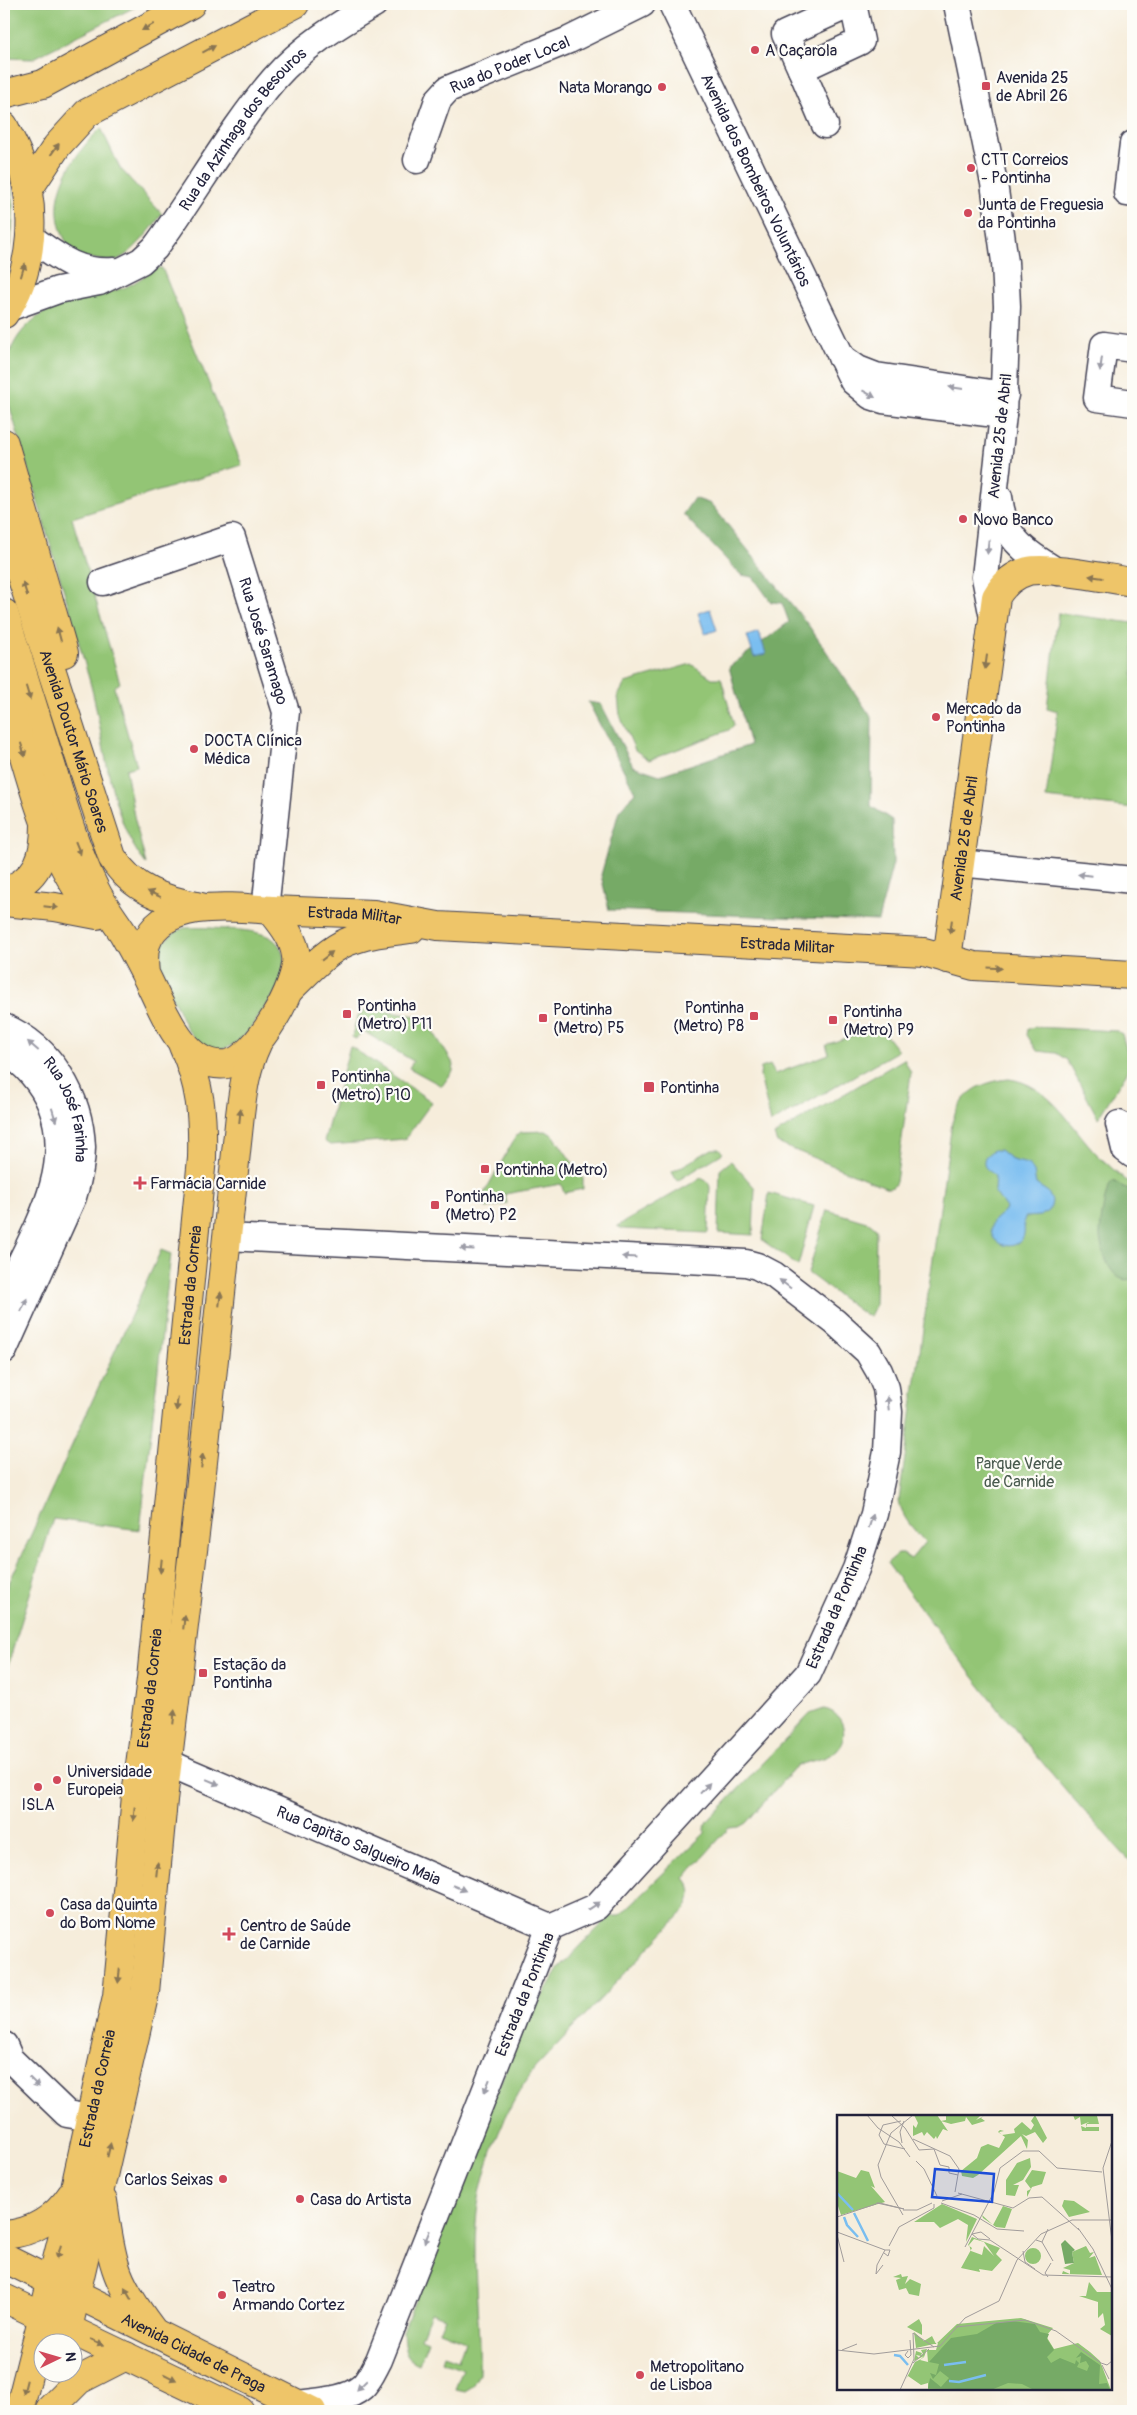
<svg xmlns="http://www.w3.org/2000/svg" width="1137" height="2415" font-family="Pangolin,sans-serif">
<rect width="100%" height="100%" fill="#fdfcf7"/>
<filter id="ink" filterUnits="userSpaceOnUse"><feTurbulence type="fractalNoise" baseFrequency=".02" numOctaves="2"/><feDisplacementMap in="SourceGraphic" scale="10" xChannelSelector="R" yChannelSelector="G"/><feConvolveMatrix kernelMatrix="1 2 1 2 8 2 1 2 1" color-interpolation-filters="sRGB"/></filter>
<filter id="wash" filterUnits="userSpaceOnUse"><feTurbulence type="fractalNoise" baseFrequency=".0096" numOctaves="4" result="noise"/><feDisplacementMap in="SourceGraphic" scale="20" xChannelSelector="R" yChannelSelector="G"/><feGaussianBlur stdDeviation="1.12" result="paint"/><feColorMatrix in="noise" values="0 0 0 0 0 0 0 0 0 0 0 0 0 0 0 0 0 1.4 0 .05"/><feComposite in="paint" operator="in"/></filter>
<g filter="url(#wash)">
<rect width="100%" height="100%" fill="#f6eddb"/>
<path fill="#93c575" stroke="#5a7458" d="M4,4H141L32,59L4,58Z
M101,128L120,168L162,214C153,227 128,261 111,261C99,261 87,257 75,255C39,210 65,163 101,128Z
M4,163C18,192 14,239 4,269Z
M156,268H162L242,465L72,518L120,683L114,687L137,766L126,769L134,816L146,864C108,819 105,737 90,682C63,585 34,490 6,394C0,354 20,322 57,306C77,297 99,295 120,289C132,286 145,275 156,268Z
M1058,613L1133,623V808L1046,798L1058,711L1047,708Z
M691,664L712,678H721L734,725L729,730L649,760L635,750L620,716L618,696L625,683Z
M184,928C198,927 212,928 226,929C262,931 294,935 281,981C277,994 264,1008 257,1019C240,1046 216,1063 191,1034C184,1026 180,1013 175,1003C168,991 157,976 158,962C158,944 169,934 184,928Z
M368,1009L424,1017L454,1065L453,1071L442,1086L409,1068L413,1061L363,1031L356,1039L352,1037C355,1027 355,1012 368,1009Z
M876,1027L881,1029L898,1051L771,1123L760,1076L761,1068L770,1065L775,1074L829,1054L826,1045Z
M1034,1027L1117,1031L1122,1034L1131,1066L1098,1118L1067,1060L1056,1053L1037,1051L1027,1035L1028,1029Z
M350,1046L432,1102L405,1139L330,1145L324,1141Z
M904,1059L911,1073L896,1182L893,1187L888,1188L777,1143L774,1135Z
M1009,1079C1048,1084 1069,1123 1093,1150C1105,1163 1119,1174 1133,1186V1864C1043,1770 964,1667 887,1563L898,1554H903L911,1559L925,1542C914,1529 901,1518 899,1500L952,1123C960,1093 980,1082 1009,1079Z
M546,1131L554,1136L583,1178V1189L564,1193L561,1184L505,1194L507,1204L487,1208L483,1206L482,1197L516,1136L521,1132Z
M712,1149H719L723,1153L677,1181L672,1172Z
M731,1161L755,1188L753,1235L718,1233L720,1170Z
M701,1178L708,1182L710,1187L708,1233L623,1229L617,1226Z
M769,1193L814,1206L798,1266L762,1240Z
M827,1210L870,1223L876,1228L875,1306L870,1316L862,1313L808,1273Z
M161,1250L171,1254L140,1530L53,1519L4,1678V1594Z
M824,1709C847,1713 851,1744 830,1755C818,1762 805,1760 794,1768L746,1823L739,1827L729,1828L684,1878C693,1889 693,1897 685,1910L535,2068C504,2109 479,2173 476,2224C472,2274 481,2324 479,2374L472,2386L464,2391L455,2389L463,2369L442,2361L444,2355L458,2360L465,2341L439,2331L445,2317L431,2312L421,2338L428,2341L419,2364C404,2358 404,2346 403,2331L519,2035L559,1968L610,1916H619L705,1833V1824L810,1714Z"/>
<path fill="#76aa66" stroke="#4c6650" d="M694,498L711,504L809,626L872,718L871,806L892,820L893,863L878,921L609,910L601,875L619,811L635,792L588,702L601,704L633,766L660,775L750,745L729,667L789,622L782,603L771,602L753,577L741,575L683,514Z
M1113,1181L1133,1193V1278C1113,1288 1101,1252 1100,1236C1100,1226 1105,1185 1113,1181Z"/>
<path fill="#7abef0" stroke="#4e7096" d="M710,609L717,630L705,634L698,613Z
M759,632L766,654L754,657L747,636Z
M993,1150H1000L1012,1160L1028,1164L1034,1172L1036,1184L1048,1192L1052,1201L1051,1206L1049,1211L1040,1216L1025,1217C1022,1224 1027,1231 1022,1239C1013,1252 991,1245 991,1229C991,1217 1003,1216 1006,1208L994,1191L995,1176C989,1169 981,1169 985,1157Z"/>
</g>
<g filter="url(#ink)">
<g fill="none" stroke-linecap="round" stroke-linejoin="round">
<defs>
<g id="minor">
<path id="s1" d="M672,4L853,381L871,396L883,400L1003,415"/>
<path d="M851,4L785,34L801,69L861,41L853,4"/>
<path d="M957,4L994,183L1005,262L1007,306L1003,415L985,577L992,613"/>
<path d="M801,69L825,125"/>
<path d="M1133,144L1127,193L1133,194"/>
<path id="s2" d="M417,160L438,100L448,89L569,40L642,4"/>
<path d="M30,237C58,257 78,274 114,271"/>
<path id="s3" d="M8,308L58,290L99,282L141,261L155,248C195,194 231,129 274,79C302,47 338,25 374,4"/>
<path d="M1133,349L1104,345L1097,398L1133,403"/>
<path d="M841,357L858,369L876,376L1005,395"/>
<path d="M999,497C1004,540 1024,551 1058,572"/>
<path id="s4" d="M103,582L232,538L286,712L265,910"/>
<path d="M959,863L1133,880"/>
<path id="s5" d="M4,1027C51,1047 80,1097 82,1147C82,1164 78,1181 73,1197L4,1350"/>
<path d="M4,1051C25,1063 42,1083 51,1105C77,1171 31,1237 4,1297"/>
<path d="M1119,1124L1125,1149L1133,1155"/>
<path d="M227,1237L746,1263L757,1266L774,1275L835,1322L868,1352L879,1371L886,1388L889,1412L887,1452L874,1514L856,1569L808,1674L596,1907L550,1927L379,2360C374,2369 370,2380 362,2387C346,2401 317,2401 297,2404"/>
<path id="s6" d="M156,1745L169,1763L189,1772L550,1927"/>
<path d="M4,2045L10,2059L67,2114L91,2118"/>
</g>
<g id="major">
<path d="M4,126C9,137 15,147 19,158C37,207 35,270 4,314"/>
<path d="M4,443L64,653"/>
<path id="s7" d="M4,523L112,857C132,890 164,900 201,907"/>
<path d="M4,613C20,665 36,717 52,768C64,809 76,851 95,889C102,904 114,919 123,933C130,945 137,958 143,970C161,1003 181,1070 227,1064C256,1060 300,983 296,956C294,938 282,924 271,910C234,907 161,898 146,944C143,954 144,964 145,974"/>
<path d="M4,686C24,752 44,848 86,901"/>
<path d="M4,892C38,879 45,858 45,824"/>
<path d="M4,902L55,907L97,915"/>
<path id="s8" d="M271,910L374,914L438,926L924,952L974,966L1133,975"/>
<path id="s9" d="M947,959L996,597C1003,585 1014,575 1028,571C1049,566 1109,579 1133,582"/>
<path d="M291,988C308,972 326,951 347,942C368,933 390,932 411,929"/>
<path d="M103,2201C107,2225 109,2251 118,2274C126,2295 140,2314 153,2331"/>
<path d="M4,2235C33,2233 56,2218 72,2194"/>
<path id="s10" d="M4,2258L312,2411"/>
<path d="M4,2298L240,2411"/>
<path d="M65,2342L145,1992L163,1800L198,1509L240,1115C243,1090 246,1067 257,1044"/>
<path d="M50,2409L79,2380L126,2356"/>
<path id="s11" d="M19,2411L75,2188L117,1996L136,1796L151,1679L202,1158C203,1116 201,1085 183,1046"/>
</g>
<path id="highway" d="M4,94L43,84L191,4
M28,190L57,146L87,113L295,4"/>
</defs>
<use href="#minor" stroke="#424053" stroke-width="29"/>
<use href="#major" stroke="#424053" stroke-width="30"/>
<use href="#highway" stroke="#424053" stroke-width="30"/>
<use href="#minor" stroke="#fff" stroke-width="26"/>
<use href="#major" stroke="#eec569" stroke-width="28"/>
<use href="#highway" stroke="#eec569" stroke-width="28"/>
</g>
<defs><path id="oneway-solid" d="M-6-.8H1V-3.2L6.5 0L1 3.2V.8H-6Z" transform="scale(1.25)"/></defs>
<g fill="#887452">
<use href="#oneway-solid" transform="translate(148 27) rotate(151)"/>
<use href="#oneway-solid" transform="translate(209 49) rotate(-28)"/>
<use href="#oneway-solid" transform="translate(55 149) rotate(-54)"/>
<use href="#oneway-solid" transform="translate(23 270) rotate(-73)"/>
<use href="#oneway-solid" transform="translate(1096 577) rotate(-172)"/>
<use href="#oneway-solid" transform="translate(25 589) rotate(-108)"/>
<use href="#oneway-solid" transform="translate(59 634) rotate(-105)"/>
<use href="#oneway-solid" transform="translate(986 662) rotate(98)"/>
<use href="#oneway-solid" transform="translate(28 693) rotate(73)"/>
<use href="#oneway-solid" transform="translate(23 750) rotate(73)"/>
<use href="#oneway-solid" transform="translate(78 848) rotate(68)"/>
<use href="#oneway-solid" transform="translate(154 894) rotate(-156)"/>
<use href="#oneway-solid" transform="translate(51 907) rotate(6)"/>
<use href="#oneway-solid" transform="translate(951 927) rotate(97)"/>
<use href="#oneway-solid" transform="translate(327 956) rotate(-38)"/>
<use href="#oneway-solid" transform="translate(995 968) rotate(3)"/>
<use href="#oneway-solid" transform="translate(240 1116) rotate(-84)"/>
<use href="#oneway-solid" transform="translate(220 1299) rotate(-84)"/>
<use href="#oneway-solid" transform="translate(177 1404) rotate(96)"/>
<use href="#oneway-solid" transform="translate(202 1461) rotate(-84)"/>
<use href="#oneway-solid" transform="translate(161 1566) rotate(96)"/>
<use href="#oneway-solid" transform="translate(184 1622) rotate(-84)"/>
<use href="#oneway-solid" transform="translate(174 1717) rotate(-84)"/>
<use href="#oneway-solid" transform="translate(134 1814) rotate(95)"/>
<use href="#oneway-solid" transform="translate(157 1869) rotate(-84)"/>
<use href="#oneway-solid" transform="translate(119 1976) rotate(96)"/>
<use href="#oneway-solid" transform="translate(109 2150) rotate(-77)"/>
<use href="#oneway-solid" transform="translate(59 2252) rotate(105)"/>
<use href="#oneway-solid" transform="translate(128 2294) rotate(-119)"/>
<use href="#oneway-solid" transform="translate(97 2342) rotate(25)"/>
<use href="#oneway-solid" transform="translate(170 2377) rotate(26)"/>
<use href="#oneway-solid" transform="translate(25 2387) rotate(104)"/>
</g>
<g fill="#9c9ca7">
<use href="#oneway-solid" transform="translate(1101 364) rotate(98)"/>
<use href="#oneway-solid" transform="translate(956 388) rotate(-172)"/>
<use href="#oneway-solid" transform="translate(869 394) rotate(29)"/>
<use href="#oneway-solid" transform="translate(988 547) rotate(95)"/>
<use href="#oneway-solid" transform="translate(1085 875) rotate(-174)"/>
<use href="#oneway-solid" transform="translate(33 1046) rotate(-139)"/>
<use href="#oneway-solid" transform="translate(54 1115) rotate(73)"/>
<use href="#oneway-solid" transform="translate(467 1249) rotate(-177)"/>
<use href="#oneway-solid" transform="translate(629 1257) rotate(-177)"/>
<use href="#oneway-solid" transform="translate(785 1284) rotate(-143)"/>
<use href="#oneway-solid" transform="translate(24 1305) rotate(-66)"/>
<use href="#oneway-solid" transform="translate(888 1403) rotate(-96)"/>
<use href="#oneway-solid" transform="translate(871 1521) rotate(-72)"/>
<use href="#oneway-solid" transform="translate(213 1782) rotate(23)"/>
<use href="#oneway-solid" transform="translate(705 1788) rotate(-48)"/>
<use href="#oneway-solid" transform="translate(459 1888) rotate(23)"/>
<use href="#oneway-solid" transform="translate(594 1906) rotate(-34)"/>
<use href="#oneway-solid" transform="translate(34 2082) rotate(44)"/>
<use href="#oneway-solid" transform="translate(487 2086) rotate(112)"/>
<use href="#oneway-solid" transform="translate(427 2237) rotate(112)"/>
<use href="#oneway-solid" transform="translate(362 2385) rotate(136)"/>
</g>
</g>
<g fill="#d1495b" stroke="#fdfcf7" stroke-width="2">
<circle cx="755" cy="50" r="5"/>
<rect x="981" y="81" width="10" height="10" rx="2.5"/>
<circle cx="662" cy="87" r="5"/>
<circle cx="971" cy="168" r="5"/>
<circle cx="968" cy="213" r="5"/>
<circle cx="963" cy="519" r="5"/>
<circle cx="936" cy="717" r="5"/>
<circle cx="194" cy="749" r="5"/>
<rect x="342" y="1009" width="10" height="10" rx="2.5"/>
<rect x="749" y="1011" width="10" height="10" rx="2.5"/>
<rect x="538" y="1013" width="10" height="10" rx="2.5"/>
<rect x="828" y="1015" width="10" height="10" rx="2.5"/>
<rect x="316" y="1080" width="10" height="10" rx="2.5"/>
<rect x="643" y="1081" width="12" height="12" rx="2.5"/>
<rect x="480" y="1164" width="10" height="10" rx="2.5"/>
<path d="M137.5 1175.5h5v5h5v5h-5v5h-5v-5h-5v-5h5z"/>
<rect x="430" y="1200" width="10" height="10" rx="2.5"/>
<rect x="198" y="1668" width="10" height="10" rx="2.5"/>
<circle cx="57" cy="1780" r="5"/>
<circle cx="38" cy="1787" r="5"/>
<circle cx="50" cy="1913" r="5"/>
<path d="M226.5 1926.5h5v5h5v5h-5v5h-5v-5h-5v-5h5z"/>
<circle cx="223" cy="2179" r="5"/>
<circle cx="300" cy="2199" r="5"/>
<circle cx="222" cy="2295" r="5"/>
<circle cx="640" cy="2375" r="5"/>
</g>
<g text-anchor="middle" stroke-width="4.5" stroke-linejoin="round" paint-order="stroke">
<g font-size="16" fill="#22223b" stroke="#fdfcf7" text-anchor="start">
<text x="765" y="56">A Caçarola</text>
<text x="996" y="83">Avenida 25<tspan x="996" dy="18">de Abril 26</tspan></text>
<text x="652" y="93" text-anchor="end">Nata Morango</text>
<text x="981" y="165">CTT Correios<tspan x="981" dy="18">- Pontinha</tspan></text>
<text x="978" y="210">Junta de Freguesia<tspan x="978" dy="18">da Pontinha</tspan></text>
<text x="973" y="525">Novo Banco</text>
<text x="946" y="714">Mercado da<tspan x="946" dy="18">Pontinha</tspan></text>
<text x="204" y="746">DOCTA Clínica<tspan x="204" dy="18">Médica</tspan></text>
<text x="357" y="1011">Pontinha<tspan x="357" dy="18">(Metro) P11</tspan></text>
<text x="744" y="1013" text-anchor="end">Pontinha<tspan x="744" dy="18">(Metro) P8</tspan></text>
<text x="553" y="1015">Pontinha<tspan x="553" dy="18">(Metro) P5</tspan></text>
<text x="843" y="1017">Pontinha<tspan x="843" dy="18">(Metro) P9</tspan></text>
<text x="331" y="1082">Pontinha<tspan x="331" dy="18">(Metro) P10</tspan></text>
<text x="660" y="1093">Pontinha</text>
<text x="495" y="1175">Pontinha (Metro)</text>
<text x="150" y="1189">Farmácia Carnide</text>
<text x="445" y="1202">Pontinha<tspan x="445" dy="18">(Metro) P2</tspan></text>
<text x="213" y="1670">Estação da<tspan x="213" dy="18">Pontinha</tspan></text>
<text x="67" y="1777">Universidade<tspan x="67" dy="18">Europeia</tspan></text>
<text x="38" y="1810" text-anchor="middle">ISLA</text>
<text x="60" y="1910">Casa da Quinta<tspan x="60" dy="18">do Bom Nome</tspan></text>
<text x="240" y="1931">Centro de Saúde<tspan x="240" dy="18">de Carnide</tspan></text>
<text x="213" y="2185" text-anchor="end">Carlos Seixas</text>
<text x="310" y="2205">Casa do Artista</text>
<text x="232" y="2292">Teatro<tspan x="232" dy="18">Armando Cortez</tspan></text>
<text x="650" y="2372">Metropolitano<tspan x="650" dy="18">de Lisboa</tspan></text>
</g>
<g font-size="16" fill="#22223b" stroke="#fdfcf7">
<text dy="6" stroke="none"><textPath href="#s2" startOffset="145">Rua do Poder Local</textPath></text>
<text dy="6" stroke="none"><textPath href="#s3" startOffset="309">Rua da Azinhaga dos Besouros</textPath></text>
<text dy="6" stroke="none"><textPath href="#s1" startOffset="195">Avenida dos Bombeiros Voluntários</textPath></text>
<text transform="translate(999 436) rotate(-84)" y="6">Avenida 25 de Abril</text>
<text dy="6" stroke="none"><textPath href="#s4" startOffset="244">Rua José Saramago</textPath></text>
<text dy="6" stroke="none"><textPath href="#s7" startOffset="229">Avenida Doutor Mário Soares</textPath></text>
<text dy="6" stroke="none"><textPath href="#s9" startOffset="122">Avenida 25 de Abril</textPath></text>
<text dy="6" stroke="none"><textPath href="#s8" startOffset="84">Estrada Militar</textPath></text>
<text dy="6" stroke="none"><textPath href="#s8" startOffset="518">Estrada Militar</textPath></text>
<text dy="6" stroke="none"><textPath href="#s5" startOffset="110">Rua José Farinha</textPath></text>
<text dy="6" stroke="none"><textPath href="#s11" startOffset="1141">Estrada da Correia</textPath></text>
<text transform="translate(836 1607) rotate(-67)" y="6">Estrada da Pontinha</text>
<text dy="6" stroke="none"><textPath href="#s11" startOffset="736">Estrada da Correia</textPath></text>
<text dy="6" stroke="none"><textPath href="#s6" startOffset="229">Rua Capitão Salgueiro Maia</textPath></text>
<text transform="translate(524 1994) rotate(-68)" y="6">Estrada da Pontinha</text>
<text dy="6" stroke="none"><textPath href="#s11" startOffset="332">Estrada da Correia</textPath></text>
<text dy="6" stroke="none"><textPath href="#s10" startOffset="212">Avenida Cidade de Praga</textPath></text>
</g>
<g font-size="16" fill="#4a5b4f" stroke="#fdfcf7">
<text x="1019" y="1469">Parque Verde<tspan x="1019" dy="18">de Carnide</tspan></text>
</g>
</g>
<g transform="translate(837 2115)">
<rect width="275" height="275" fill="#f6eddb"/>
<path d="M77,0H100L111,16L106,14L100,24L99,21L97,24L90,17L87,21L85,17L76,21V10L79,13L81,8ZM109,0H144L139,5L147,1L144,3L148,6L135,10L129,2L128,6L114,9L104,6L109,5ZM198,0L210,23L206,28L198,17L189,21L185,19L191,25L190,34L184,21L141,60L136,63L125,61L124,56L140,43L144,32L151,29L162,33L168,22L161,17L163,15L167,16L162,17L165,20L178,18L177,14L185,7L194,15L197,10L194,6ZM236,0L260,1L262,9H250L249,12H262V16H245L244,11L249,13V9L252,7L244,10L243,2L238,5ZM193,43L194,52L186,65L176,70H182L178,81L169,80V65L180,48ZM24,55L32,57L38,73L34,71L48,87L4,100L0,88V56L19,63ZM195,55L209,57L205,69L195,72L190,82V76L194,74L188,66ZM227,85L237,86L253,97L232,102L225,91ZM105,89L140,104L129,127L131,110L121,104L103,113L97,107H77ZM166,91L175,94L168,113L159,112L146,103L145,100L146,97L147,96L145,100L156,110ZM135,122L163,133L159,139L165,145L155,156L142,154L143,157L124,153L135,133L131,130ZM137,124L147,127L157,141L147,131L145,140L134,136L132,130ZM249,131L253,138L257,137L252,143L258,141L265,160L225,159L226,156L233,159V155L226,153L237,148L235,137ZM188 141a8 8 0 1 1 16 0a8 8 0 1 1-16 0ZM64,159L65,162L71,161L68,169L73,164L84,169L82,181L72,179L69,173L62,175L59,165L64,163L56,162ZM252,167L260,177H275V221L263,214L268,210L266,198L261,203V187L242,181H249ZM184,203L216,213L209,221L217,234L241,228L253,237L263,246L274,275H91V264V268L84,270L71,261L69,264L78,247L84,244L87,241L77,246L79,236L85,238L84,241L79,240L82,243L86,239L84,235L90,234L87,242L83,245L91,247L90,235H99L101,228L79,233L77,217L87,226L95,221L99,229L120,209ZM82,204L85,210V220L70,212Z" fill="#93c575" fill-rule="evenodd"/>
<path d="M228,125L238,135L235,137L237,148L228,149L224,129ZM175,206L198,209L203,217L212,219L210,224L217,235L210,242L214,248L223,243L238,249L239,245L242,248L240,252L250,256L252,251L249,246L243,248L244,241L239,243L244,237L263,250L262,269L270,268L273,275H197L185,269L171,268L154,275L91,273L93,263L104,272L112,263L103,256L96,264L93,258L99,260L102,249L92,247L114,223L140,219L159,208Z" fill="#76aa66"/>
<path fill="none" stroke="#7abef0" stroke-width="2.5" d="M0,78L16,95M17,98L31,126M7,102L10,110L21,122M57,240L63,241L71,250M107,250L129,247M112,266L122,267L149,260"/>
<path fill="none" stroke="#a19c9b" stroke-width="1" d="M30,0L41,13L62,27L73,42M54,0L68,13L82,35L97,34M64,6L46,10L42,20L47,29L68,34M76,24L113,41L122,54L118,77M275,26L266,53L275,126M65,28L63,17L67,6M97,34L103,50L112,52V58L121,60M79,46L87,54L100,81M121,78L176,93L192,83L205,82M205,82L242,115M105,86L125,79M104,88L137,100L160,114L187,116M66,95H80L95,88M66,100L44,62L41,50L54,18L76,0M0,102L39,89L40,88H43L67,94L40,88M241,113L256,134L275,174M0,117L48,135M135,119L141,124L153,125L206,160L275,162M135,119L144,117L153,124M0,120L7,147M199,125L205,127L211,114M205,127L216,146M52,131L62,112L97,93V89M128,132L157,77L163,53L186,36H202L220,53L265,57M186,136L188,147L198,154M46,150L39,159L40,150L48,135H53L51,141L47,138M211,162L208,158L214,148M119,212L188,205L219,216L264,248L270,250L275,246M76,218L97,232M0,235L37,239L103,231L128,203L162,186L180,145L204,119L235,105H275M5,235L20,229M71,236L68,240L71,243L74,240L73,225M76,248L92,234M265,250L272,264M63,275L77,244L76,218"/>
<path fill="#1d4ed8" fill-opacity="0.15" stroke="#1d4ed8" stroke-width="2.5" d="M98,54L157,59L155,87L95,82Z"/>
<rect width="275" height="275" fill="none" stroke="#22223b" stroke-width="2.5"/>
</g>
<rect width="1137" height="2415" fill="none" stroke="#fdfcf7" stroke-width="20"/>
<g transform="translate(58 2358) rotate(85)"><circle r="24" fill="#fdfcf7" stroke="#a5a5ac"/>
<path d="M0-4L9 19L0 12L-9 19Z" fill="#d1495b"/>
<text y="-8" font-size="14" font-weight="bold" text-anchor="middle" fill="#22223b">N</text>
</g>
</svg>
